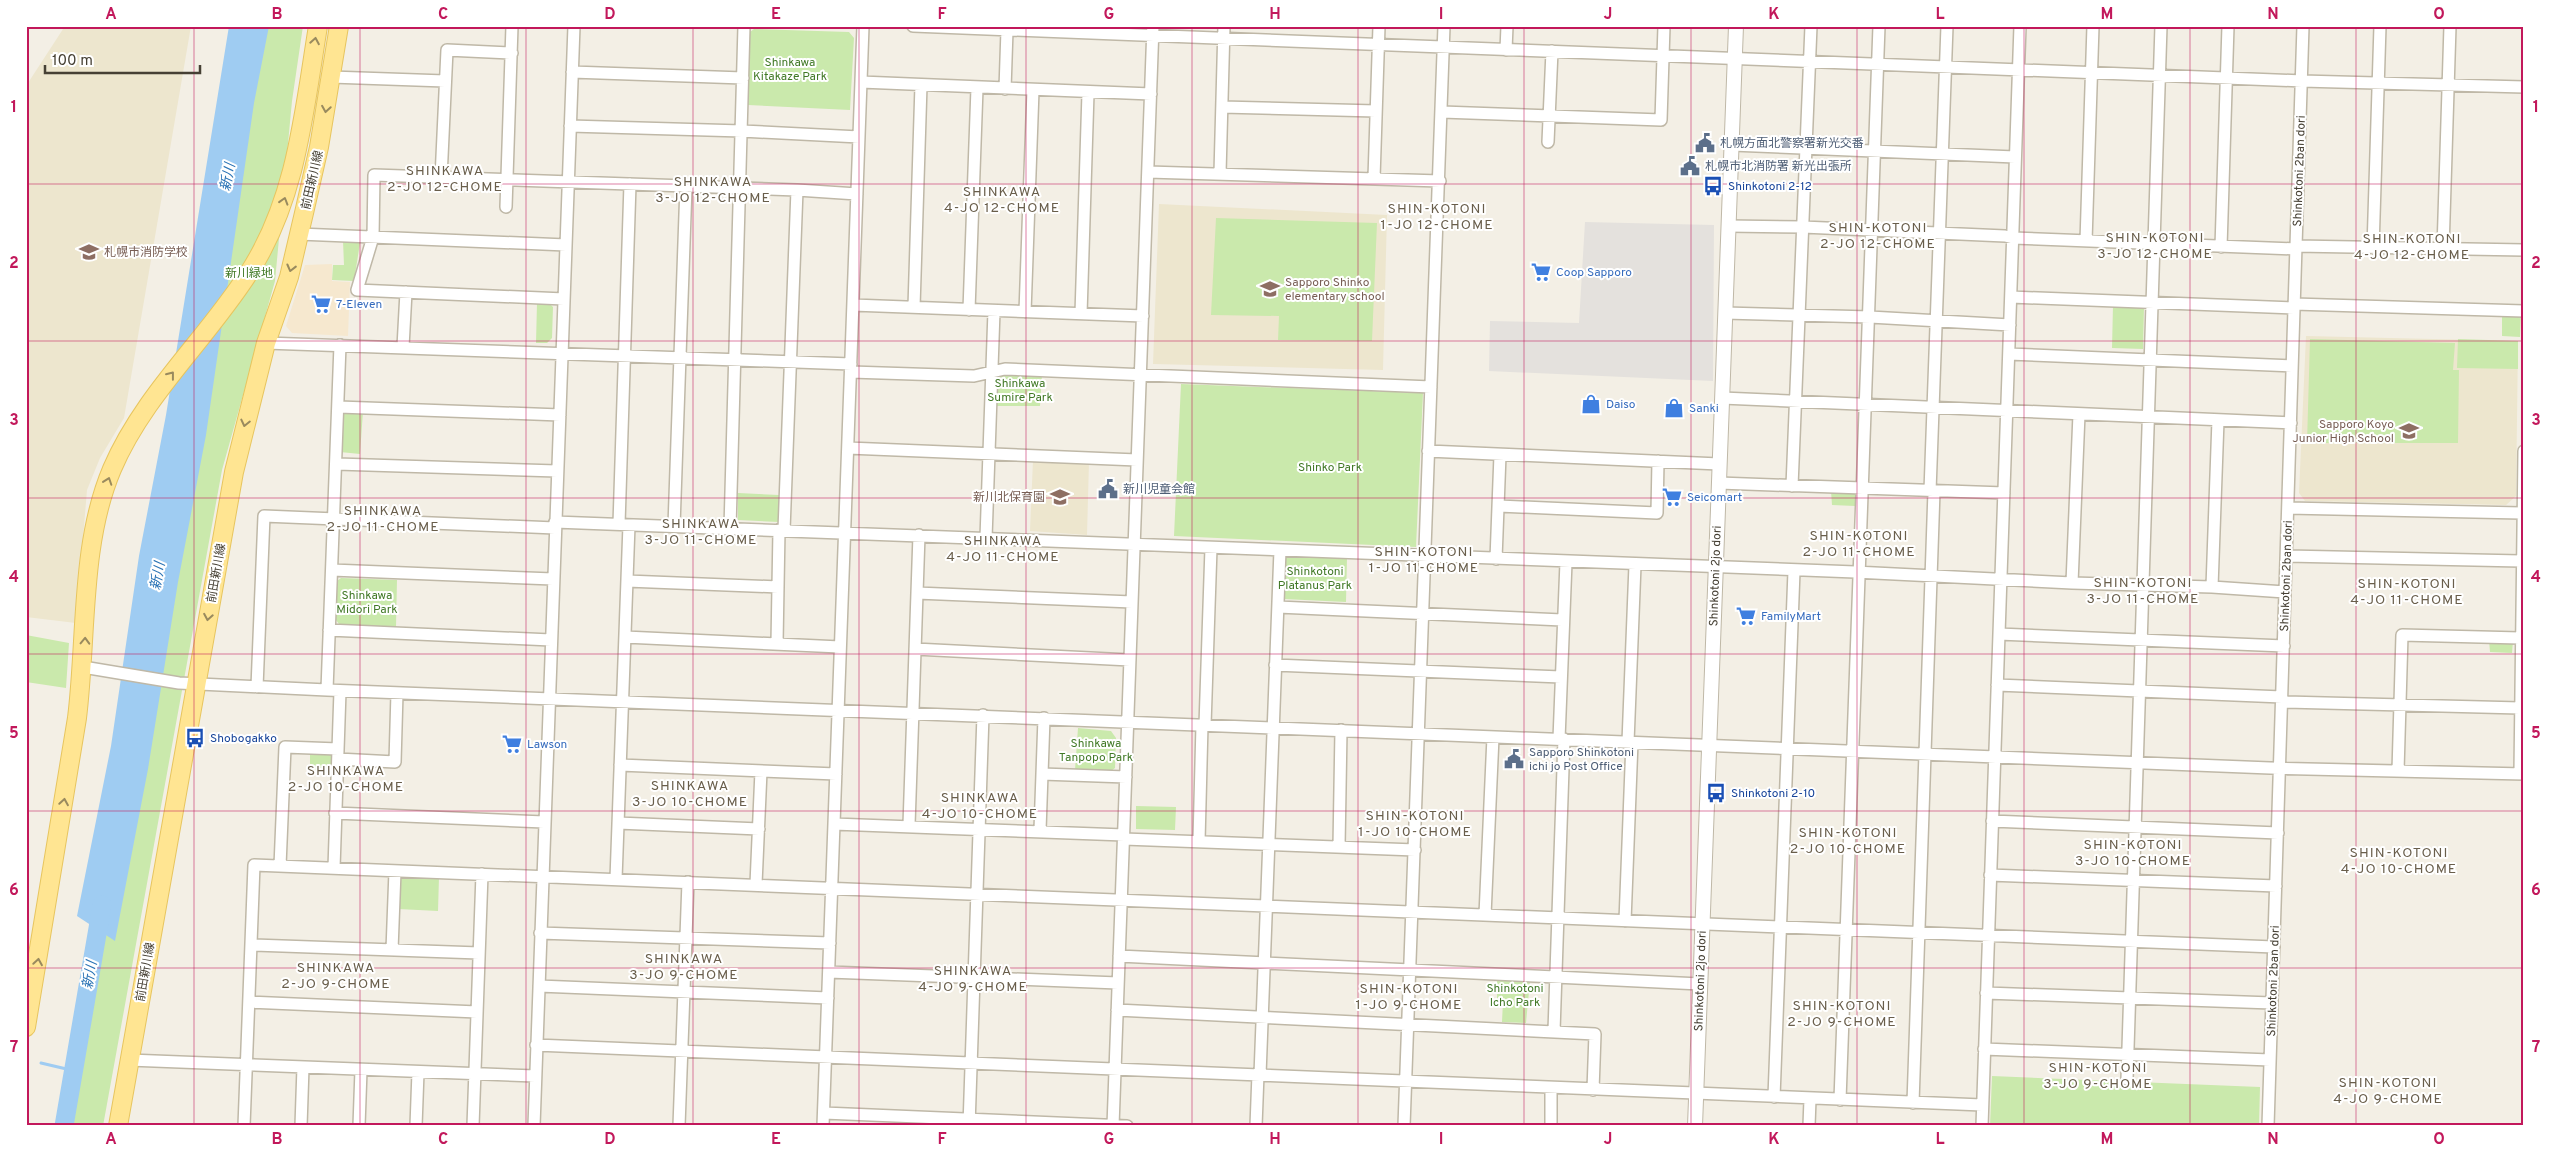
<svg xmlns="http://www.w3.org/2000/svg" width="2550" height="1152" font-family="Overpass,'Noto Sans JP',sans-serif">
<rect width="100%" height="100%" fill="#f3efe5"/>
<path fill="#f6e8cf" d="M332,264V281L350,282L348,336L292,333L286,326L305,265Z"/>
<path fill="#ede6ce" d="M65,26H191L124,418L100,458L87,490L76,623L26,617V86Z
M1159,204L1387,215L1383,370L1153,364Z
M2306,336L2518,341L2516,496L2506,505L2305,501L2299,493Z
M1033,460L1089,462L1087,535L1030,531Z"/>
<path fill="#cae9ac" d="M263,26H303L292,101L275,281L222,470L103,1126H70L109,891Z
M754,29L849,32L854,38L850,110L748,105L750,32Z
M1216,218L1377,223L1372,341L1278,340L1279,316L1211,315Z
M343,241L360,243L354,281L332,280L333,265H344Z
M537,303L550,304L553,307L552,338L547,343H536Z
M2113,305L2144,307L2143,349L2112,348Z
M2502,313L2521,314L2520,337L2502,336Z
M2310,339L2455,343L2453,370H2459L2458,443H2307Z
M2458,339L2518,341V369L2457,368Z
M1007,373L1042,375L1040,406H997L998,378Z
M1181,384L1423,393L1416,547L1174,536Z
M342,410L363,411L360,454L340,452Z
M1831,491L1856,493L1855,506L1832,505Z
M738,493L779,495V522L738,520Z
M1285,555L1347,557L1346,602L1284,599Z
M341,578L397,580L396,627L339,624L336,620L337,581Z
M26,635L69,643L66,688L26,682Z
M2489,640L2513,641L2512,653L2490,652Z
M1078,728L1111,731L1116,738L1115,768L1111,771L1075,770Z
M310,752L331,753V773L310,772Z
M1136,806L1176,807L1175,830L1136,829Z
M400,875L439,877L438,911L398,909Z
M1497,979L1530,981L1526,1023L1502,1022L1503,1001H1497Z
M1992,1076L2260,1087L2259,1126H1990Z"/>
<path fill="#e4e1dd" d="M1585,222L1714,225L1713,381L1489,371L1490,321L1579,323Z"/>
<path fill="#9fccf2" d="M229,26H269L254,103L206,435L178,582L148,769L115,941L77,916L111,746L139,556L166,415Z"/>
<g fill="none" stroke-linecap="round" stroke-linejoin="round">
<path stroke="#9fccf2" stroke-width="3" d="M41,1063L75,1071"/>
<path stroke="#9fccf2" stroke-width="19" d="M64,1126L102,905"/>
<defs>
<path id="minor" d="M913,26L2302,81L2524,87
M1506,50L1507,26
M572,72L743,78
M331,77L445,81
M861,82L1151,94
M1005,89L1007,30
M1222,107L1376,111
M1442,112L1661,120L1664,26
M570,126L742,131L859,137
M1548,142L1552,51
M1732,145L2015,157
M1148,172L1440,181
M1220,173L1224,26
M441,178L447,50L512,53
M1374,178L1379,26
M506,207L512,26
M1728,226L1803,227L2005,236L2013,238L2296,249
M299,234L566,245
M2086,241L2093,26
M2296,246L2524,250
M2221,247L2228,26
M2373,248L2380,26
M2443,249L2450,26
M2011,297L2294,308
M564,299L357,290L373,237L374,175L797,190L857,194
M2294,304L2524,311
M853,305L1143,316
M914,307L921,85
M969,310L977,88
M1025,312L1033,90
M1725,313L1870,317L2010,325
M1081,314L1088,93
M266,343L851,364
M403,347L406,292
M2009,354L2292,366
M851,372L974,376L1005,369L1431,387
M1722,398L2291,423
M339,407L560,415
M848,448L1137,460
M1428,451L1719,464
M337,464L557,471
M1719,483L2004,493
M1792,486L1811,26
M1930,491L1947,26
M1499,506L1657,513L1658,461
M2288,508L2521,513
M555,522L1855,572L2072,583L2212,587L2285,592
M619,524L630,184
M674,526L686,186
M730,528L744,26
M784,530L797,190
M986,538L994,311
M2287,556L2521,561
M1496,559L1500,455
M332,570L553,579
M627,581L778,587
M2072,583L2079,414
M2212,587L2218,420
M917,593L1132,602
M1278,607L1562,620
M329,630L551,640
M1999,634L2284,646
M625,637L840,647
M777,643L779,530
M915,649L1130,660
M1275,665L1561,677
M83,667L179,683L327,690L2270,768L2524,774
M1997,685L2282,697
M257,687L264,516L555,528
M327,690L340,345
M2282,702L2520,708
M1205,725L1211,548
M1559,739L1566,562
M1628,742L1635,565
M338,759L395,762L397,693
M620,765L836,774
M2398,771L2402,635L2520,638
M2520,773L2524,451
M1042,774L1126,777
M335,813L544,822
M1992,821L2278,833
M618,823L759,829
M834,824L1124,835
M909,825L919,535
M1040,830L1044,718
M1124,839L1415,850
M1199,841L1202,725
M1339,847L1341,730
M280,866L285,747L338,749
M334,868L340,691
M1990,875L2276,886
M616,879L629,525
M756,884L761,771
M1485,915L1493,737
M1625,921L1632,742
M540,933L830,943
M251,945L479,953
M392,950L395,871
M1119,956L1700,984
M829,972L1118,983
M539,986L828,998
M1986,993L2272,1003
M249,1002L477,1012
M1117,1010L1595,1034L1593,1090
M1554,1031L1564,739
M536,1045L1982,1105
M1984,1049L2270,1060
M129,1060L535,1076
M1260,1075L1280,550
M2127,1079L2161,26
M1774,1097L1794,571
M1840,1100L1879,26
M1913,1103L1934,491
M824,1113L1127,1126
M244,1126L254,865L2274,947
M301,1126L303,1067
M359,1126L361,1070
M416,1126L418,1072
M473,1126L482,874
M534,1126L574,26
M679,1126L688,882
M823,1126L863,26
M969,1126L983,715
M1113,1126L1153,26
M1256,1126L1258,1074
M1404,1126L1444,26
M1551,1126V1088
M1809,1126L1810,1099
M1982,1126L2020,26
M2268,1126L2303,26"/>
<path id="tertiary" d="M1695,1126L1736,26"/>
<path id="primary" d="M26,1027L77,718C87,637 80,544 112,469C144,394 207,339 250,271C297,197 304,111 318,26
M118,1126L234,472L266,343L289,277L304,213L319,147L339,26"/>
</defs>
<use href="#minor" stroke="#bfb8a7" stroke-width="14"/>
<use href="#tertiary" stroke="#bfb8a7" stroke-width="16"/>
<use href="#primary" stroke="#e7c55f" stroke-width="20"/>
<use href="#minor" stroke="#fff" stroke-width="11"/>
<use href="#tertiary" stroke="#fff" stroke-width="14"/>
<use href="#primary" stroke="#ffe592" stroke-width="18"/>
</g>
<defs><path id="oneway-chevron" d="M-2-3.5L2.5 0L-2 3.5" fill="none" stroke-width="1.6" stroke-linecap="round" stroke-linejoin="round" transform="scale(1.25)"/></defs>
<g stroke="#998a5e">
<use href="#oneway-chevron" transform="translate(315 41) rotate(-80)"/>
<use href="#oneway-chevron" transform="translate(326 109) rotate(99)"/>
<use href="#oneway-chevron" transform="translate(284 201) rotate(-73)"/>
<use href="#oneway-chevron" transform="translate(291 268) rotate(104)"/>
<use href="#oneway-chevron" transform="translate(171 375) rotate(-52)"/>
<use href="#oneway-chevron" transform="translate(245 423) rotate(103)"/>
<use href="#oneway-chevron" transform="translate(108 481) rotate(-71)"/>
<use href="#oneway-chevron" transform="translate(208 617) rotate(100)"/>
<use href="#oneway-chevron" transform="translate(85 641) rotate(-88)"/>
<use href="#oneway-chevron" transform="translate(64 802) rotate(-81)"/>
<use href="#oneway-chevron" transform="translate(38 962) rotate(-81)"/>
</g>
<path fill="none" stroke="#c2185b" stroke-width="1" stroke-opacity="0.55" d="M194,26V1126M360,26V1126M526,26V1126M693,26V1126M859,26V1126M1026,26V1126M1192,26V1126M1358,26V1126M1524,26V1126M1691,26V1126M1857,26V1126M2024,26V1126M2190,26V1126M2356,26V1126M26,184H2524M26,341H2524M26,498H2524M26,654H2524M26,811H2524M26,968H2524"/>
<defs>
<symbol id="civic-bare" viewBox="-9 -9 18 18"><path d="M-.6-6.5H3V-4.5H.6V-3L4-1V1h2V6H-6V1h2V-1L-.6-3ZM-1.2 2.5V6h2.4V2.5Z" fill="#5c6f8a" stroke="#fff" stroke-width="2.5" paint-order="stroke"/></symbol>
<symbol id="bus-bare" viewBox="-9 -9 18 18"><path d="M-5-6H5V4H4V6H2V4H-2V6H-4V4H-5ZM-3.5-4V0h7V-4ZM-3.5 1.2v1.5H-2V1.2ZM2 1.2v1.5H3.5V1.2Z" fill="#1a4fb4" stroke="#fff" stroke-width="2.5" paint-order="stroke"/></symbol>
<symbol id="school-bare" viewBox="-9 -9 18 18"><path d="M0-5L7-2L0 1L-7-2ZM-4 1L0 2.5L4 1V4Q0 6-4 4Z" fill="#8d6e63" stroke="#fff" stroke-width="2.5" paint-order="stroke"/></symbol>
<symbol id="supermarket-bare" viewBox="-9 -9 18 18"><path d="M-6-5.5h2.5l.6 2H6L4.5 2H-2.5L-4.4-4H-6ZM-1.5 3.2a1.3 1.3 0 1 0 .1 0ZM3 3.2a1.3 1.3 0 1 0 .1 0Z" fill="#3f7fe0" stroke="#fff" stroke-width="2.5" paint-order="stroke"/></symbol>
<symbol id="shop-bare" viewBox="-9 -9 18 18"><path d="M-5-2.5h2.3a2.7 3.5 0 0 1 5.4 0H5L5.5 6h-11ZM-1.5-2.5h3a1.5 2.3 0 0 0-3 0Z" fill="#3f7fe0" stroke="#fff" stroke-width="2.5" paint-order="stroke"/></symbol>
</defs>
<g fill-rule="evenodd">
<use href="#civic-bare" x="1691" y="129" width="28" height="28"/>
<use href="#civic-bare" x="1676" y="152" width="28" height="28"/>
<use href="#bus-bare" x="1699" y="172" width="28" height="28"/>
<use href="#school-bare" x="75" y="238" width="28" height="28"/>
<use href="#supermarket-bare" x="1527" y="258" width="28" height="28"/>
<use href="#school-bare" x="1256" y="275" width="28" height="28"/>
<use href="#supermarket-bare" x="307" y="290" width="28" height="28"/>
<use href="#shop-bare" x="1577" y="390" width="28" height="28"/>
<use href="#shop-bare" x="1660" y="394" width="28" height="28"/>
<use href="#school-bare" x="2395" y="417" width="28" height="28"/>
<use href="#civic-bare" x="1094" y="475" width="28" height="28"/>
<use href="#school-bare" x="1046" y="483" width="28" height="28"/>
<use href="#supermarket-bare" x="1658" y="483" width="28" height="28"/>
<use href="#supermarket-bare" x="1732" y="602" width="28" height="28"/>
<use href="#bus-bare" x="181" y="724" width="28" height="28"/>
<use href="#supermarket-bare" x="498" y="730" width="28" height="28"/>
<use href="#civic-bare" x="1500" y="745" width="28" height="28"/>
<use href="#bus-bare" x="1702" y="779" width="28" height="28"/>
</g>
<g text-anchor="middle" stroke-width="4" stroke-linejoin="round" paint-order="stroke">
<g font-size="12" fill="#417926" stroke="#fff">
<text x="790" y="66">Shinkawa<tspan x="790" dy="14">Kitakaze Park</tspan></text>
<text x="249" y="277">新川緑地</text>
<text x="1020" y="387">Shinkawa<tspan x="1020" dy="14">Sumire Park</tspan></text>
<text x="1330" y="471">Shinko Park</text>
<text x="1315" y="575">Shinkotoni<tspan x="1315" dy="14">Platanus Park</tspan></text>
<text x="367" y="599">Shinkawa<tspan x="367" dy="14">Midori Park</tspan></text>
<text x="1096" y="747">Shinkawa<tspan x="1096" dy="14">Tanpopo Park</tspan></text>
<text x="1515" y="992">Shinkotoni<tspan x="1515" dy="14">Icho Park</tspan></text>
</g>
<g font-size="12" fill="#4e5e75" stroke="#fff" text-anchor="start">
<text x="1720" y="147">札幌方面北警察署新光交番</text>
<text x="1705" y="170">札幌市北消防署 新光出張所</text>
<text x="1123" y="493">新川児童会館</text>
<text x="1529" y="756">Sapporo Shinkotoni<tspan x="1529" dy="14">ichi jo Post Office</tspan></text>
</g>
<g font-size="12" fill="#464034" stroke="#fff">
<text transform="translate(2299 171) rotate(-88)" y="4">Shinkotoni 2ban dori</text>
<text transform="translate(312 180) rotate(-77)" y="4">前田新川線</text>
<text transform="translate(216 573) rotate(-80)" y="4">前田新川線</text>
<text transform="translate(1715 576) rotate(-88)" y="4">Shinkotoni 2jo dori</text>
<text transform="translate(2286 576) rotate(-88)" y="4">Shinkotoni 2ban dori</text>
<text transform="translate(145 972) rotate(-80)" y="4">前田新川線</text>
<text transform="translate(1700 981) rotate(-88)" y="4">Shinkotoni 2jo dori</text>
<text transform="translate(2273 981) rotate(-88)" y="4">Shinkotoni 2ban dori</text>
</g>
<g font-size="12" fill="#164399" stroke="#fff" text-anchor="start">
<text x="1728" y="190">Shinkotoni 2-12</text>
<text x="210" y="742">Shobogakko</text>
<text x="1731" y="797">Shinkotoni 2-10</text>
</g>
<g font-size="12" fill="#785e54" stroke="#fff" text-anchor="start">
<text x="104" y="256">札幌市消防学校</text>
<text x="1285" y="286">Sapporo Shinko<tspan x="1285" dy="14">elementary school</tspan></text>
<text x="2394" y="428" text-anchor="end">Sapporo Koyo<tspan x="2394" dy="14">Junior High School</tspan></text>
<text x="1045" y="501" text-anchor="end">新川北保育園</text>
</g>
<g font-size="12" fill="#366cbe" stroke="#fff" text-anchor="start">
<text x="1556" y="276">Coop Sapporo</text>
<text x="336" y="308">7-Eleven</text>
<text x="1606" y="408">Daiso</text>
<text x="1689" y="412">Sanki</text>
<text x="1687" y="501">Seicomart</text>
<text x="1761" y="620">FamilyMart</text>
<text x="527" y="748">Lawson</text>
</g>
<g font-size="14" letter-spacing="1" fill="#695e4b" stroke="#fff">
<text x="445" y="175">SHINKAWA<tspan x="445" dy="16">2-JO 12-CHOME</tspan></text>
<text x="713" y="186">SHINKAWA<tspan x="713" dy="16">3-JO 12-CHOME</tspan></text>
<text x="1002" y="196">SHINKAWA<tspan x="1002" dy="16">4-JO 12-CHOME</tspan></text>
<text x="1437" y="213">SHIN-KOTONI<tspan x="1437" dy="16">1-JO 12-CHOME</tspan></text>
<text x="1878" y="232">SHIN-KOTONI<tspan x="1878" dy="16">2-JO 12-CHOME</tspan></text>
<text x="2155" y="242">SHIN-KOTONI<tspan x="2155" dy="16">3-JO 12-CHOME</tspan></text>
<text x="2412" y="243">SHIN-KOTONI<tspan x="2412" dy="16">4-JO 12-CHOME</tspan></text>
<text x="383" y="515">SHINKAWA<tspan x="383" dy="16">2-JO 11-CHOME</tspan></text>
<text x="701" y="528">SHINKAWA<tspan x="701" dy="16">3-JO 11-CHOME</tspan></text>
<text x="1859" y="540">SHIN-KOTONI<tspan x="1859" dy="16">2-JO 11-CHOME</tspan></text>
<text x="1003" y="545">SHINKAWA<tspan x="1003" dy="16">4-JO 11-CHOME</tspan></text>
<text x="1424" y="556">SHIN-KOTONI<tspan x="1424" dy="16">1-JO 11-CHOME</tspan></text>
<text x="2143" y="587">SHIN-KOTONI<tspan x="2143" dy="16">3-JO 11-CHOME</tspan></text>
<text x="2407" y="588">SHIN-KOTONI<tspan x="2407" dy="16">4-JO 11-CHOME</tspan></text>
<text x="346" y="775">SHINKAWA<tspan x="346" dy="16">2-JO 10-CHOME</tspan></text>
<text x="690" y="790">SHINKAWA<tspan x="690" dy="16">3-JO 10-CHOME</tspan></text>
<text x="980" y="802">SHINKAWA<tspan x="980" dy="16">4-JO 10-CHOME</tspan></text>
<text x="1415" y="820">SHIN-KOTONI<tspan x="1415" dy="16">1-JO 10-CHOME</tspan></text>
<text x="1848" y="837">SHIN-KOTONI<tspan x="1848" dy="16">2-JO 10-CHOME</tspan></text>
<text x="2133" y="849">SHIN-KOTONI<tspan x="2133" dy="16">3-JO 10-CHOME</tspan></text>
<text x="2399" y="857">SHIN-KOTONI<tspan x="2399" dy="16">4-JO 10-CHOME</tspan></text>
<text x="684" y="963">SHINKAWA<tspan x="684" dy="16">3-JO 9-CHOME</tspan></text>
<text x="336" y="972">SHINKAWA<tspan x="336" dy="16">2-JO 9-CHOME</tspan></text>
<text x="973" y="975">SHINKAWA<tspan x="973" dy="16">4-JO 9-CHOME</tspan></text>
<text x="1409" y="993">SHIN-KOTONI<tspan x="1409" dy="16">1-JO 9-CHOME</tspan></text>
<text x="1842" y="1010">SHIN-KOTONI<tspan x="1842" dy="16">2-JO 9-CHOME</tspan></text>
<text x="2098" y="1072">SHIN-KOTONI<tspan x="2098" dy="16">3-JO 9-CHOME</tspan></text>
<text x="2388" y="1087">SHIN-KOTONI<tspan x="2388" dy="16">4-JO 9-CHOME</tspan></text>
</g>
<g font-size="14" font-style="italic" fill="#2a73b5" stroke="#fff">
<text transform="translate(227 177) rotate(-79)" y="5">新川</text>
<text transform="translate(157 576) rotate(-80)" y="5">新川</text>
<text transform="translate(89 975) rotate(-80)" y="5">新川</text>
</g>
</g>
<rect width="2550" height="1152" fill="none" stroke="#ffffff" stroke-width="55"/>
<path d="M45 65v8h155v-8" fill="none" stroke="#464034" stroke-width="2.5"/>
<text x="52" y="65" font-size="15" fill="#464034" stroke="#ffffff" stroke-width="4" paint-order="stroke">100 m</text>
<rect x="28" y="28" width="2494" height="1096" fill="none" stroke="#c2185b" stroke-width="2"/>
<g font-size="16" text-anchor="middle" font-weight="bold" fill="#c2185b">
<text x="111" y="19">A</text>
<text x="277" y="19">B</text>
<text x="443" y="19">C</text>
<text x="610" y="19">D</text>
<text x="776" y="19">E</text>
<text x="942" y="19">F</text>
<text x="1109" y="19">G</text>
<text x="1275" y="19">H</text>
<text x="1441" y="19">I</text>
<text x="1608" y="19">J</text>
<text x="1774" y="19">K</text>
<text x="1940" y="19">L</text>
<text x="2107" y="19">M</text>
<text x="2273" y="19">N</text>
<text x="2439" y="19">O</text>
<text x="14" y="112">1</text>
<text x="2536" y="112">1</text>
<text x="14" y="268">2</text>
<text x="2536" y="268">2</text>
<text x="14" y="425">3</text>
<text x="2536" y="425">3</text>
<text x="14" y="582">4</text>
<text x="2536" y="582">4</text>
<text x="14" y="738">5</text>
<text x="2536" y="738">5</text>
<text x="14" y="895">6</text>
<text x="2536" y="895">6</text>
<text x="14" y="1052">7</text>
<text x="2536" y="1052">7</text>
<text x="111" y="1144">A</text>
<text x="277" y="1144">B</text>
<text x="443" y="1144">C</text>
<text x="610" y="1144">D</text>
<text x="776" y="1144">E</text>
<text x="942" y="1144">F</text>
<text x="1109" y="1144">G</text>
<text x="1275" y="1144">H</text>
<text x="1441" y="1144">I</text>
<text x="1608" y="1144">J</text>
<text x="1774" y="1144">K</text>
<text x="1940" y="1144">L</text>
<text x="2107" y="1144">M</text>
<text x="2273" y="1144">N</text>
<text x="2439" y="1144">O</text>
</g>
</svg>
